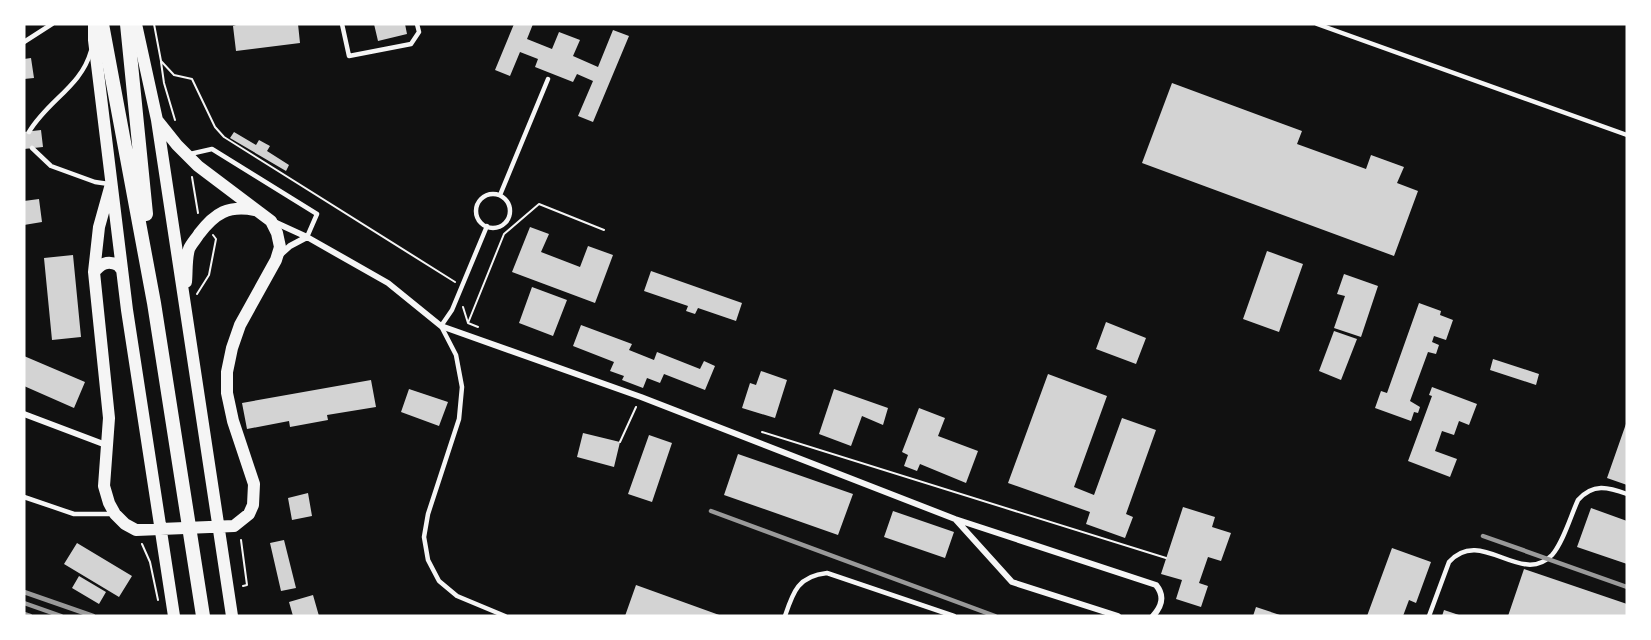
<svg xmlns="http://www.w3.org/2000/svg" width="1651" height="640" font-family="Montserrat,sans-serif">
<rect width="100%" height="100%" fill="#111"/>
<path fill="#d3d3d3" d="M239,24H298L300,43L236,51L233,26Z
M374,24H405L407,34L378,41Z
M514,24H533L527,39L552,49L559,32L580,40L573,56L598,67L613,30L629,36L593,122L578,116L593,81L577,74L573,82L535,67L538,59L520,52L510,76L495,70Z
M31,58L34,78L24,79V59Z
M1172,83L1302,131L1297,144L1366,169L1371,155L1404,167L1397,183L1418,191L1394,256L1142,163Z
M41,130L43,147L24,149V132Z
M234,132L256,145L259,140L270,146L267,151L289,165L286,171L230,138Z
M39,199L42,222L24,225V201Z
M530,227L549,234L541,252L580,267L588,246L613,255L595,303L512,272Z
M1267,251L1303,264L1279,332L1243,319Z
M73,255L81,337L52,340L44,258Z
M651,271L742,303L736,321L698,308L695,314L686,311L688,306L644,291Z
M1344,274L1378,286L1361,337L1334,328L1345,296L1337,294Z
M532,287L567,300L553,336L519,323Z
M1419,303L1441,311L1440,315L1453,320L1446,340L1434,336L1432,342L1439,345L1436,354L1428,352L1410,401L1420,407L1418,413L1414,412L1411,421L1375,408L1381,391L1387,393Z
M1106,322L1146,338L1136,364L1096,349Z
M581,325L632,344L629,350L654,360L657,352L700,369L704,361L715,366L705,390L664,374L660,383L647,378L643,388L622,380L624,376L610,371L614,362L573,346Z
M1334,331L1357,339L1341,380L1319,371Z
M24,356L85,382L74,408L24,386Z
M1493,359L1539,374L1536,385L1490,370Z
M761,371L787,380L775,418L742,408L750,383L756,385Z
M1048,374L1107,396L1074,487L1094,495L1122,418L1156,430L1126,514L1133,517L1125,538L1086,524L1090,512L1008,483Z
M371,380L376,407L327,415L328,420L290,427L289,421L247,429L242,403Z
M1432,387L1477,404L1469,425L1459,421L1454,435L1442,431L1435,451L1457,459L1450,477L1408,461L1432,396L1429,395Z
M409,389L448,402L439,426L401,412Z
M834,389L888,408L883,425L862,416L851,446L819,434Z
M919,408L945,418L938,436L978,451L966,483L920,464L917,471L904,466L908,455L902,452Z
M1627,421V485L1607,478Z
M583,433L620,442L614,467L577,457Z
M649,435L672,443L652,502L628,494Z
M738,454L853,494L838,535L724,495Z
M308,493L312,516L292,520L288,498Z
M1183,507L1215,517L1212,527L1231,533L1221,561L1208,557L1199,583L1208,586L1201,607L1176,599L1182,580L1161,574Z
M1591,508L1627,521V564L1577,547Z
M893,511L954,532L945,558L884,537Z
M284,540L296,588L281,591L270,543Z
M77,543L132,576L119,597L64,564Z
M1392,548L1431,562L1416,603L1409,600L1403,616H1367Z
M1524,569L1627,604V616H1508Z
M79,576L106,592L99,604L72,588Z
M636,585L722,616H625Z
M313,595L319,616H293L289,602Z
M1256,607L1283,616H1253Z
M1444,610L1462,616H1442Z"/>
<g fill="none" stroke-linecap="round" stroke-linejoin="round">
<path stroke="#f5f5f5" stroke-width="2" d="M154,24L161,61L174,75L192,79L215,127L224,137L455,282
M161,62L164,83L175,120
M192,177L198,213
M197,294L209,275L216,239L213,235
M463,307L468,323L478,327
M468,323L504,234L539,204L604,230
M762,432L1166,558
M620,442L636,407
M241,540L247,585L243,586
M142,544L150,562L158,600"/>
<path stroke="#f5f5f5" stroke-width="4.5" d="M342,24L349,56L411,44L419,32L417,24
M1317,24L1627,135
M24,42L52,24
M29,132C48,100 81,87 91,51
M32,148L51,166L95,182L109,184
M190,154L212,149L317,214L307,237
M476 211a17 17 0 1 1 34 0a17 17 0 1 1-34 0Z
M500,195L548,79
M487,226L452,310L441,326L456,355L462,387L459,419L428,514L424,537L428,560L439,581L457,596L505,616
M24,497L74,514H112
M785,616C793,592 798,576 827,573L954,616
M1429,616L1449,562C1481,526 1521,587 1552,555C1563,543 1571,515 1578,500C1593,483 1608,487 1627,494"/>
<path stroke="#f5f5f5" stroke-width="6" d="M272,221L307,237L388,283L441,326L641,397L955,519L1156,585C1165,596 1162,606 1153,616
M280,255L290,246L307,237
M24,414L106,445
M956,520L1012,582L1118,616"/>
<path stroke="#f5f5f5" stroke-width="12" d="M94,24V40L127,310L174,616
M136,24L157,120L232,616
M111,184L99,227L94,272L109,418L104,486L109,503L115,514L125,524L136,530L234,526L249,514L253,505L254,484L233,421L227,393V372L232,348L240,325L276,260L280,247L277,233L271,221L198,166L177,145L157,120
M94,272C101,264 107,260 118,265L122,270
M186,282C187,271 186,259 189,249C191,244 196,239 199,234C215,213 228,205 255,210"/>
<path stroke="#f5f5f5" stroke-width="14" d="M102,24L154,303L203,616
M127,24L146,214"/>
<path stroke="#9a9a9a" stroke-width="4.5" d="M711,511L995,616
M1483,536L1627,587
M24,592L93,616
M24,603L61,616
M24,614L30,616"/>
</g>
<rect width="1651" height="640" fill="none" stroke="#ffffff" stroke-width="51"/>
</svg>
